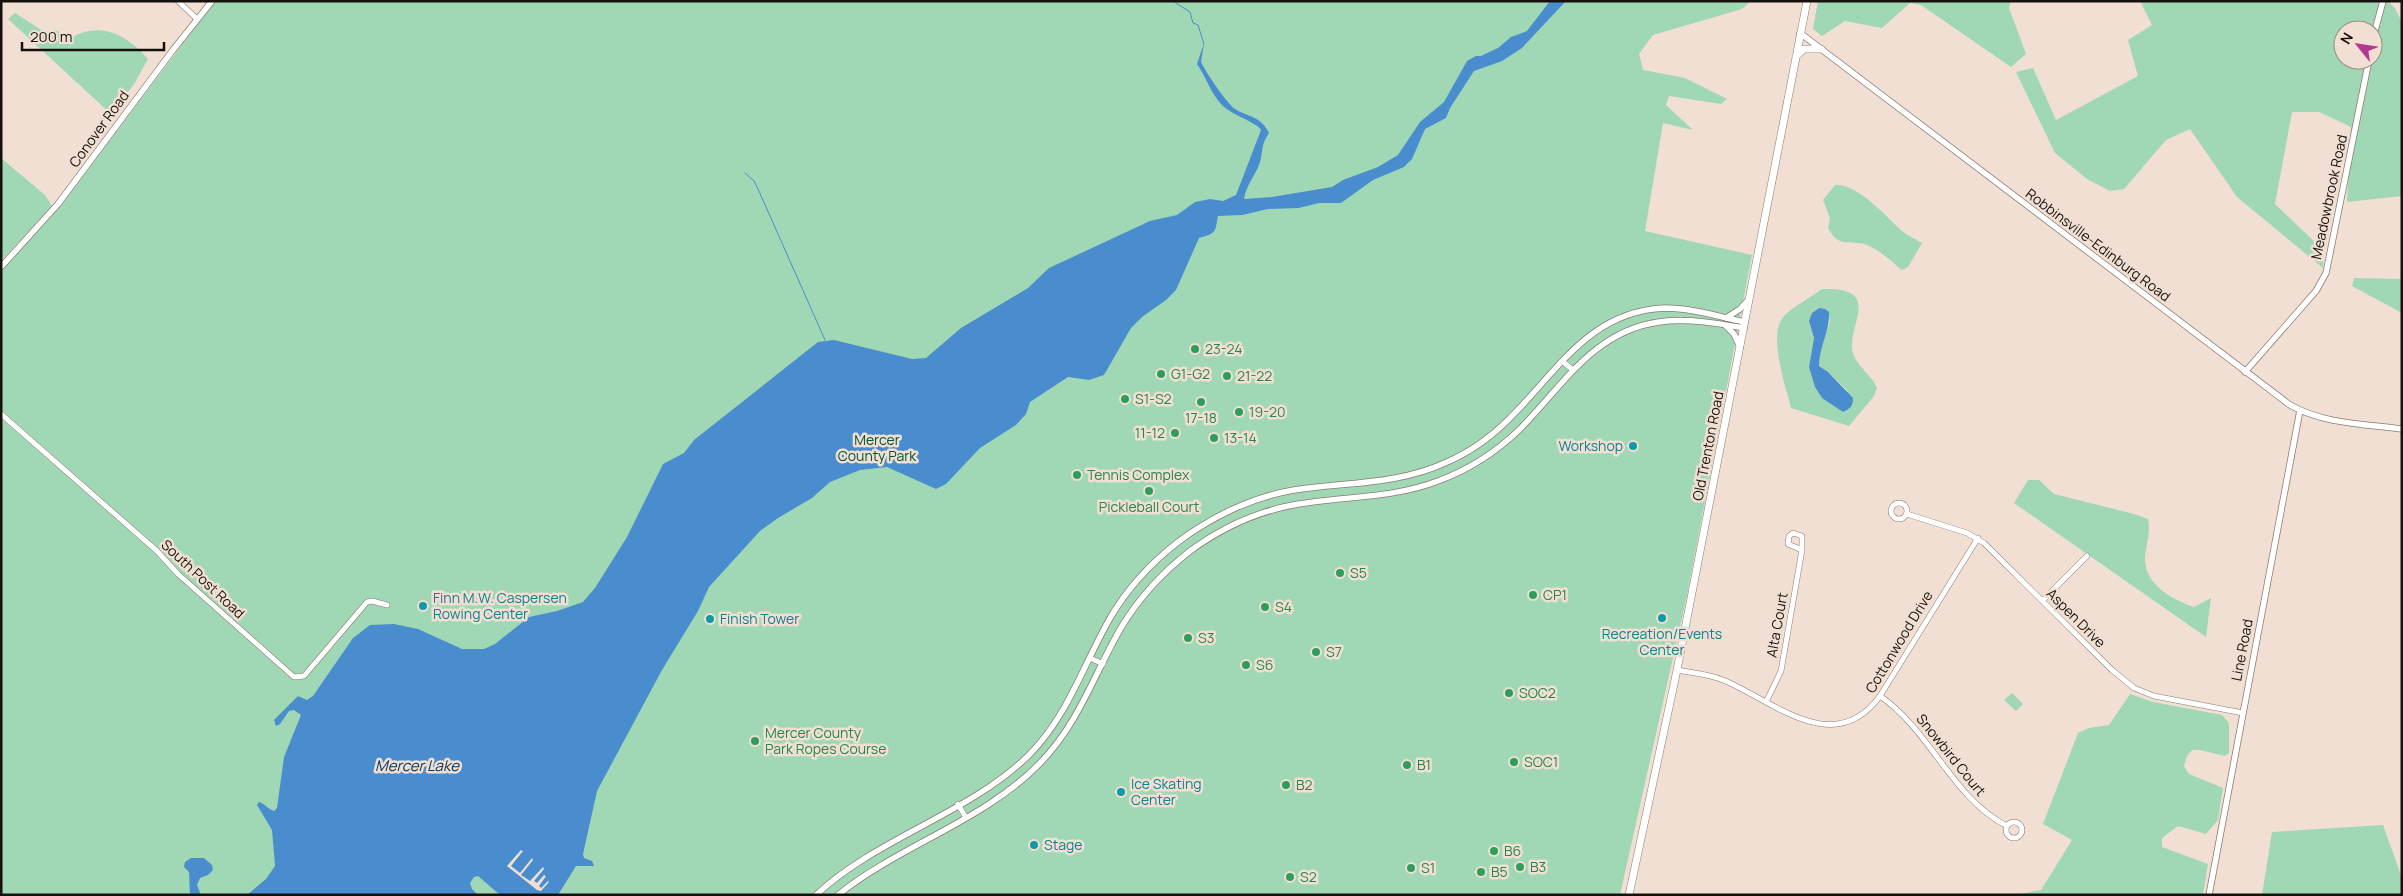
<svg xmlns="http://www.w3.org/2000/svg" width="2403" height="896" font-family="Manrope,sans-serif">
<rect width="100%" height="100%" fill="#f0dfd2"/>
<path fill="#a0d8b5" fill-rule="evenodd" d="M215,1H1751L1742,9L1653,35L1639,54L1643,70L1685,78L1727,99L1721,104L1669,96L1666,105L1693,130L1663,123L1645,231L1752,255L1687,595L1620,895H1V270L58,209Z
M1818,1H2011L2009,8L2026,54L2011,67L1921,5L1910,3L1882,28L1845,21L1822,36L1813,29Z
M2140,1H2387L2395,8L2402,23V196L2347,202L2351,127L2319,112H2292L2275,204L2323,250V268L2237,197L2190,129L2166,140L2124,189L2110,191L2087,179L2055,153L2016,72L2033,68L2056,120L2138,76L2128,40L2152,25ZM2343,30H2373V60H2343Z
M15,13L46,33L55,30L72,37C102,21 128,36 148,59L134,84L111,114L8,19Z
M1,158L45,195L52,206L1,261Z
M1835,185C1859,184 1885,216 1902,231C1908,236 1916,239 1922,243L1908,267L1902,270C1892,262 1881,251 1869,246C1854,238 1840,251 1828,228L1830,218L1823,200Z
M2354,278L2402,279V313L2352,286Z
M1822,289C1886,287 1845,327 1853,353C1857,367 1872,375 1877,388L1874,396L1849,426L1791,408C1786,387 1767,334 1784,316C1794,306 1810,298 1822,289ZM1819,308L1830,320L1819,356V366L1828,372L1850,393L1809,367L1814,338L1809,321L1812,313Z
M2028,480H2039L2054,494L2134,514L2148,519C2151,533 2146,544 2145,558C2144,584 2172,600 2194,607L2211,598L2206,637L2014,503Z
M2012,693L2023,704L2016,711L2004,700Z
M2130,694L2153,702L2222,715L2229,723V753L2225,756L2200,750H2192L2187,756L2184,766L2189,774L2223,788L2218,820L2206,834L2178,826L2162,838V847L2208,864L2203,895H2015L2041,890L2072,840L2043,824L2078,733L2089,728L2109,725Z
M2383,825L2402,878V895H2262L2272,832Z"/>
<path fill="#498dcf" d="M1550,1H1566L1522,48L1502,61L1474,71L1450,108L1446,118L1425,129L1412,159L1404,167L1373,180L1341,203H1319L1299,208L1268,209L1242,215L1218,216C1215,232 1217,233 1199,238L1176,290L1166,300L1142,317L1131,328L1104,375L1089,380L1068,377L1030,402L1026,414L1016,425L980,448L946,484L936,489L887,467L860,470L830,482L812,498L778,518L760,531L709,587L698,611L662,670L597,791L583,854L584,858L592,861L594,866H576L558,895H500L478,876L474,877L470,883L472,889L478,895H247L266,879L275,866L272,830L257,805L259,802C266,804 267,809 274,811L277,808L284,757L301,715L294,710L289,711L280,724L276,726L274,720L298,696L307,700L313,696L353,638L370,625L394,624L418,629L462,649H484L495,644L529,617L557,611L583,602L595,588L627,537L663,464L684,453L694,440L818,342L834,340L912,359L926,358L961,328L1028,288L1049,268L1150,221L1177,215L1195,202L1210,199L1223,201L1236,195L1261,130C1258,123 1230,114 1222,105C1211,94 1206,77 1197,64L1204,43L1201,62C1205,71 1227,104 1235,109C1248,117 1261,116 1269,133C1262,144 1263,146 1261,158C1258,173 1246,184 1244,199L1272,197L1332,187L1343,180L1378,167L1398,155L1420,122L1444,102L1467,61L1476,56H1481L1498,48L1511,37L1527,31Z
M1819,308L1825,309L1829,312C1830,331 1819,347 1819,366L1828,372L1853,398C1853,406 1850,409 1843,412L1822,398L1815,387L1809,367L1814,338L1809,321L1812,313Z
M191,858H204L212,865L213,870L208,875L200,878L197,885L201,895H190L189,872L184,867L185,862Z"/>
<path fill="#f0dfd2" d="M521,850L523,851L511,866L520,873L532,858L533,860L521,875L530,881L543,867L544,869L534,881L537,883L544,875L546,876L539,886L541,888L548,881L549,882L541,891L537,890L507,866Z"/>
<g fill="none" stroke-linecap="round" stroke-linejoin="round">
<path stroke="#498dcf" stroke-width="1" d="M1173,1L1190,12L1193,23L1198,25L1204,44
M745,173L754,181L758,189L825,340"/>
<defs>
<path id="minor" d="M178,1L197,19
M1562,361L1573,370
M1,414L157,551L178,574L294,677L304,676L367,602L372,601L387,605
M1891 511a8 8 0 1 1 16 0a8 8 0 1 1-16 0Z
M1907,514L1967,533L1984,543L2112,670L2134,688L2154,696L2243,713
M2043,600L2087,556
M1090,658L1103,664
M1677,670C1692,673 1708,674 1723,680C1774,701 1834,759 1880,696L1978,538
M1880,696C1931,731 1952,798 2007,826
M1766,702L1781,671L1802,550V536L1793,533L1789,536L1788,544L1802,550
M958,804L965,816
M2006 830a8 8 0 1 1 16 0a8 8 0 1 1-16 0Z"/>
<path id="tertiary" d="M1800,33L2290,405C2324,424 2364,424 2402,429
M2373,38L2383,1
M1,267L58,204L173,50L212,1
M1726,318L1740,309L1749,299
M1726,326L1734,334L1740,347
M2245,372L2316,291L2326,273L2369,60
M816,895C878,837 969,814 1029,755C1067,717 1083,666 1109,620C1126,590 1151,563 1178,542C1211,517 1252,497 1294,490C1346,482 1398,485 1447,462C1470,452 1491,437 1509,419C1557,372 1589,311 1665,308C1692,308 1719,317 1745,322
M838,895C900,845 986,820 1041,762C1079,723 1095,672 1122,626C1140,597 1163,572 1190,551C1220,529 1256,512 1293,505C1342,496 1391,499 1438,481C1468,470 1496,452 1519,430C1562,387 1593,331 1659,322C1687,318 1716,323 1744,328
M2209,895L2300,410"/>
<path id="secondary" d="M1796,56L1804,49H1821
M1629,895L1677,670L1807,1"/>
</defs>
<use href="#minor" stroke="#8a7b70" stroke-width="6"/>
<use href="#tertiary" stroke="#8a7b70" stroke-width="7"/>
<use href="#secondary" stroke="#8a7b70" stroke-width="8"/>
<use href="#minor" stroke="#fff" stroke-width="5"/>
<use href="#tertiary" stroke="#fff" stroke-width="5.5"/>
<use href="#secondary" stroke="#fff" stroke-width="7"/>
</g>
<g fill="#2e9e5b" stroke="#f0dfd2" stroke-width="2">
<circle cx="1195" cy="349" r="5"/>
<circle cx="1161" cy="374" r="5"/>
<circle cx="1227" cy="376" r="5"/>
<circle cx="1125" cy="399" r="5"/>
<circle cx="1201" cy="402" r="5"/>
<circle cx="1239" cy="412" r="5"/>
<circle cx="1175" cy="433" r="5"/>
<circle cx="1214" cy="438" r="5"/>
<circle cx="1077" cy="475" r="5"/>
<circle cx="1149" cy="491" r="5"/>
<circle cx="1340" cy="573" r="5"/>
<circle cx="1533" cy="595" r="5"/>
<circle cx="1265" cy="607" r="5"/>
<circle cx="1188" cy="638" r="5"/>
<circle cx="1316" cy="652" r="5"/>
<circle cx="1246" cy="665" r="5"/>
<circle cx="1509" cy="693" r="5"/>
<circle cx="755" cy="741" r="5"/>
<circle cx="1514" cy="762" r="5"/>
<circle cx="1407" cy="765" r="5"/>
<circle cx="1286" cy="785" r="5"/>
<circle cx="1494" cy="851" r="5"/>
<circle cx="1520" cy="867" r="5"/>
<circle cx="1411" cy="868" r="5"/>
<circle cx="1481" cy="872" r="5"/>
<circle cx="1290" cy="877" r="5"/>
</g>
<g fill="#0f9aa8" stroke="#f0dfd2" stroke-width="2">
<circle cx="1633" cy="446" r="5"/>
<circle cx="423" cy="606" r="5"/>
<circle cx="1662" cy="618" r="5"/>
<circle cx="710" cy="619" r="5"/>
<circle cx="1121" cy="792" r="5"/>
<circle cx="1034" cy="845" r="5"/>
</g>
<g text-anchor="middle" stroke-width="5" stroke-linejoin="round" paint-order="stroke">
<g font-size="14" fill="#17110d" stroke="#f0dfd2">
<text transform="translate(99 129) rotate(-54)" y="5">Conover Road</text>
<text transform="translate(2329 197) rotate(-78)" y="5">Meadowbrook Road</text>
<text transform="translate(2098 245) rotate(37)" y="5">Robbinsville-Edinburg Road</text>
<text transform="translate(1708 446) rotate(-79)" y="5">Old Trenton Road</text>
<text transform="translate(203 579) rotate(43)" y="5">South Post Road</text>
<text transform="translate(2076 618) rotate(45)" y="5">Aspen Drive</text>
<text transform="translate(1777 625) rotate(-80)" y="5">Alta Court</text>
<text transform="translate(1899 642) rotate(-59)" y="5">Cottonwood Drive</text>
<text transform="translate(2242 650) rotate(-79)" y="5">Line Road</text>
<text transform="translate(1951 755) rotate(51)" y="5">Snowbird Court</text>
</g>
<g font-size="14" fill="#27864d" stroke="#f0dfd2" text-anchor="start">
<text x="1205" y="354">23-24</text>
<text x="1171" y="379">G1-G2</text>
<text x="1237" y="381">21-22</text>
<text x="1135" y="404">S1-S2</text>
<text x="1249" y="417">19-20</text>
<text x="1201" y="423" text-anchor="middle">17-18</text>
<text x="1165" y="438" text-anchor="end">11-12</text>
<text x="1224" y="443">13-14</text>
<text x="1087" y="480">Tennis Complex</text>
<text x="1149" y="512" text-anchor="middle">Pickleball Court</text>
<text x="1350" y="578">S5</text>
<text x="1543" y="600">CP1</text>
<text x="1275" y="612">S4</text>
<text x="1198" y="643">S3</text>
<text x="1326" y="657">S7</text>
<text x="1256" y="670">S6</text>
<text x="1519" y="698">SOC2</text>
<text x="765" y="738">Mercer County<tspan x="765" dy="16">Park Ropes Course</tspan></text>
<text x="1524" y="767">SOC1</text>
<text x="1417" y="770">B1</text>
<text x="1296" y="790">B2</text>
<text x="1504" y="856">B6</text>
<text x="1530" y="872">B3</text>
<text x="1421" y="873">S1</text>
<text x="1491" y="877">B5</text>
<text x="1300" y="882">S2</text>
</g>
<g font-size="14" fill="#045431" stroke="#f0dfd2">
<text x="877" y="445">Mercer<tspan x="877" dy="16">County Park</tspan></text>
</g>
<g font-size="14" fill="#0d838f" stroke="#f0dfd2" text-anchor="start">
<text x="1623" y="451" text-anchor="end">Workshop</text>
<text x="433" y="603">Finn M.W. Caspersen<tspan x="433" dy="16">Rowing Center</tspan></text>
<text x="720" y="624">Finish Tower</text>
<text x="1662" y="639" text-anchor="middle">Recreation/Events<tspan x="1662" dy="16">Center</tspan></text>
<text x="1131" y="789">Ice Skating<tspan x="1131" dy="16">Center</tspan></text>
<text x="1044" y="850">Stage</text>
</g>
<g font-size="15" font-style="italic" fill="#043964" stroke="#f0dfd2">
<text x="417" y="771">Mercer Lake</text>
</g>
</g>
<rect width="2403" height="896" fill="none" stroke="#17110d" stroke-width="5"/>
<g transform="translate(2358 45) rotate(300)"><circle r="24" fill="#f0dfd2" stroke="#998d83"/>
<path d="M0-4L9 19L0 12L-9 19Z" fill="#b13a91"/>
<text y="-8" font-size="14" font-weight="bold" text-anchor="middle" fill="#17110d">N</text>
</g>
<path d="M22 42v8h142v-8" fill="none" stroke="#17110d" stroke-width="2.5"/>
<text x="30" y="42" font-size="15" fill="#17110d" stroke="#f0dfd2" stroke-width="4" paint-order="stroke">200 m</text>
</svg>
